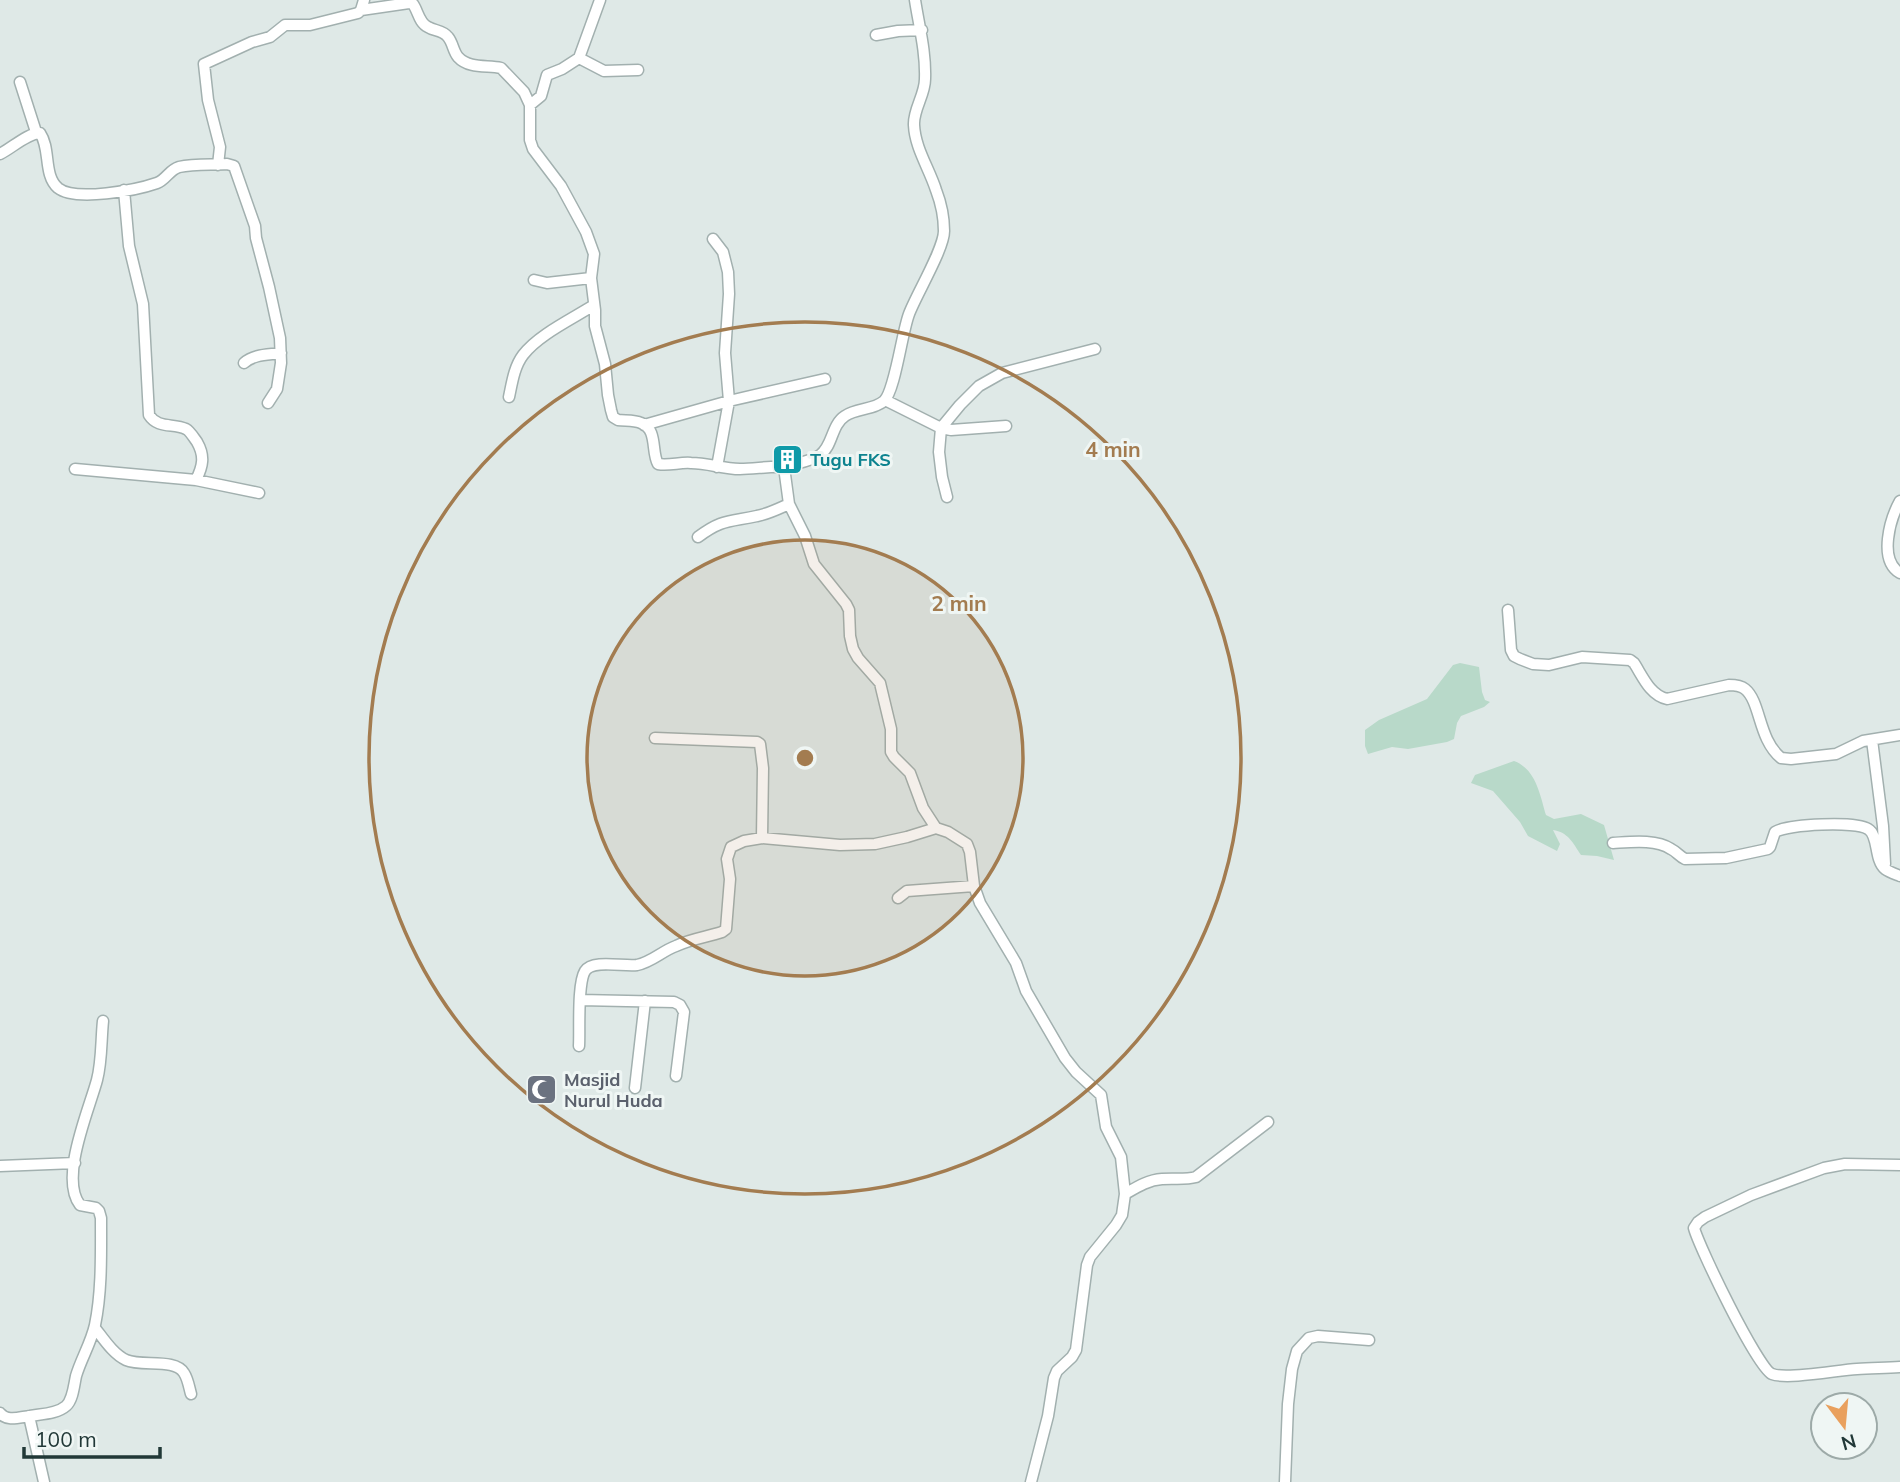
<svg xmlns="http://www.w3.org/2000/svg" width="1900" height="1482" font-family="Mulish,sans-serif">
<rect width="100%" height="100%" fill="#dfe9e7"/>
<path fill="#b8d9c9" d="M1460,663L1479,667L1482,692L1485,700L1490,702L1484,707L1461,716L1457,723L1454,739L1447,742L1408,749L1392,747L1368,754L1365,746V730L1379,720L1427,699L1453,665Z
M1514,761C1536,769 1540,795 1546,815L1554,819L1581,814L1604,825L1614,860L1597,856L1581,855C1573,843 1568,832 1553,830L1560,844L1557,851L1528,836L1520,822L1493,791L1471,783L1475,775Z"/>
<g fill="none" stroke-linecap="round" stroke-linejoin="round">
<defs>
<path id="minor" d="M600,0L579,58L562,69L547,75L541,96L530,105V140L533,149L561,186L586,232L594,254L591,278L595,310V326L605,364L608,395L611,410L613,417L618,420C625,421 634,420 641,423C658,429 651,452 658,464C669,466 680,462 691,463C708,463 723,469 740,469C755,469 769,466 784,467
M915,0C919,26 926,52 925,79C925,95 913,110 914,125C915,148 929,168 936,190C941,203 944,217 944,231C944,249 916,295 909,314C902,332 895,391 884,401C874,410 856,408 845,416C831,425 833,446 820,455C810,462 796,463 784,467L789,504L805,536L814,564L846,604L849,610L850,636L853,649L858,658L880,683L891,729V752L894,757L910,773L923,808L936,828L948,832L967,844L970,852L974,886L980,903L1016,963L1026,991L1065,1058L1076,1072L1101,1095L1106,1127L1121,1157L1125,1194L1122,1215L1116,1225L1090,1257L1087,1265L1076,1350L1072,1357L1057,1371L1054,1378L1048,1416L1031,1482
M361,10L409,3L413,4C418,11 419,23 428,27C434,31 443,30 448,37C453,43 453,51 458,57C469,69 487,65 501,68L524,92L530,105
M876,35L898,31L922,30
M579,58L604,71L638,70
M20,82L36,132
M0,154C12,148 28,133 40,133C51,149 43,175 58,188C75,202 137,190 157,183C166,180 169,170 179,167C194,164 211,165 227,164L234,166L255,226L256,238L269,287L280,338L281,363L277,389L268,403
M218,165L220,147L208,100L204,64L252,42L270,37L285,25H310L358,13L361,10L364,0
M124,190L129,246L143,304L149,415C158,429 173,423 186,429C190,431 194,438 197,442C205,456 203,466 196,480
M713,239L723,252L728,272L729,294L725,353L729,401L717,467
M534,280L547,283L591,278
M244,363C254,354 268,355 281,353
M509,397C512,383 514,367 523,355C538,335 572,319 594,305
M885,400L941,428L951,430L1006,426
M644,425L729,401L825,379
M75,469L196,480L259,493
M947,497L942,477L939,452L941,428L960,405L979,386L1002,373L1095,349
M1900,501C1890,519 1878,560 1900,573
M698,537C722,519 729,522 757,516C768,514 778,509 789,504
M1508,610L1511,650L1514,656L1520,659L1533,664L1549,665L1582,657L1630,660L1634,663C1643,677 1650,695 1667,699L1729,685C1734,685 1740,685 1745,689C1761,702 1758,739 1781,758L1791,759L1836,754L1863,741L1900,735
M655,738L757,742L760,744L763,768L762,838
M1872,740L1883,826L1885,864
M1613,843C1631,842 1656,839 1671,849C1677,852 1679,856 1685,859L1726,858L1768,849L1770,847L1775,832C1788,824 1856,821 1868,829C1879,835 1874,860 1885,869C1889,872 1895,874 1900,876
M898,898L907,891L974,886
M580,1000L674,1002L680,1005L684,1012L676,1076
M579,1046C580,1030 577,984 585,971C593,959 624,967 637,965C652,962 662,951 676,946C690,939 707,937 722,932L726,929L730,879L727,859L731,847L744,841L762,838L840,845L875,844L907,837L936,828
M635,1088L645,1001
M1900,1165L1845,1164L1824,1168L1751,1195L1705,1217L1698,1222L1694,1228C1699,1247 1758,1369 1772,1374C1787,1380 1838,1370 1857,1369C1871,1368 1886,1368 1900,1367
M0,1166L75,1163
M1125,1194C1137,1187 1148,1180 1162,1179C1174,1178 1185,1180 1196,1177L1268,1122
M95,1328C103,1338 113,1354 126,1360C142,1367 175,1358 184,1373C188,1379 189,1387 191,1394
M0,1413C7,1422 20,1417 30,1416C41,1414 57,1414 66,1406C73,1400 74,1385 76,1376C81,1359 91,1343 95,1325C102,1291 101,1253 101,1218L99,1211L96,1208L80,1205C59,1178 89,1110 97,1080C102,1061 101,1040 103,1021
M29,1416L44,1482
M1285,1482L1288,1404L1292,1369L1297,1351L1309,1338L1318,1336L1369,1340"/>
</defs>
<use href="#minor" stroke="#a2b0af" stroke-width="13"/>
<use href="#minor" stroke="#fff" stroke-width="10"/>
</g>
<circle cx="805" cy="758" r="218" fill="#a37c50" fill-opacity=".12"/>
<g fill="none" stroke="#a37c50" stroke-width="3.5">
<circle cx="805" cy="758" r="218"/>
<circle cx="805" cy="758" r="436"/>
</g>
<defs>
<symbol id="building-square" viewBox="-11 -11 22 22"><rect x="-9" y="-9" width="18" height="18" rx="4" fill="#0f9aa8" stroke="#eff6f4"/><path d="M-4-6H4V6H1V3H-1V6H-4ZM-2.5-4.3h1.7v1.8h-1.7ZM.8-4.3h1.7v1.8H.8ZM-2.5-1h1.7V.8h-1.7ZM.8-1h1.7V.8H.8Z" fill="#fff"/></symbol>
<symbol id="mosque-square" viewBox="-11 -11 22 22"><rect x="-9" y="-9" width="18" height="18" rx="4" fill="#6b7280" stroke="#eff6f4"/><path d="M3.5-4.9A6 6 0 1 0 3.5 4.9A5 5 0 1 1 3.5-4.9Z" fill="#fff"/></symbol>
</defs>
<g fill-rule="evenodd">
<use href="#building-square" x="770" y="442" width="35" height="35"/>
<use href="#mosque-square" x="524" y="1072" width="35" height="35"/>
</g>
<g text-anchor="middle" stroke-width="6" stroke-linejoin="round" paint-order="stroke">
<g font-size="18" font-weight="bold" fill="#0d838f" stroke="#eff6f4" text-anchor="start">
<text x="810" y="466">Tugu FKS</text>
</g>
<g font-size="18" font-weight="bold" fill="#5b616d" stroke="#eff6f4" text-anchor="start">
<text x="564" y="1086">Masjid<tspan x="564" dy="21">Nurul Huda</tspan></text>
</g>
</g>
<circle cx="805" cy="758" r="10" fill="#a37c50" stroke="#eff6f4" stroke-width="3.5"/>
<g font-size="21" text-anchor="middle" font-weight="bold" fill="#a37c50" stroke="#eff6f4" stroke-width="6" stroke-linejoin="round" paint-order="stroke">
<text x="1113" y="457">4 min</text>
<text x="959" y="611">2 min</text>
</g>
<g transform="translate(1844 1426) rotate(164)"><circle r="33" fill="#eff6f4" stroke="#9daaa8" stroke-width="2"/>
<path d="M0-5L12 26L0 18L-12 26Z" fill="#e9a05d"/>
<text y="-10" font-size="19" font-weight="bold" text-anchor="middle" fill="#213837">N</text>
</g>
<path d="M24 1447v10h136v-10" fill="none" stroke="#213837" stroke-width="3.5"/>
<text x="35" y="1447" font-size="21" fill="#213837" stroke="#eff6f4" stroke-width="5" paint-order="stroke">100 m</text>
</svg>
